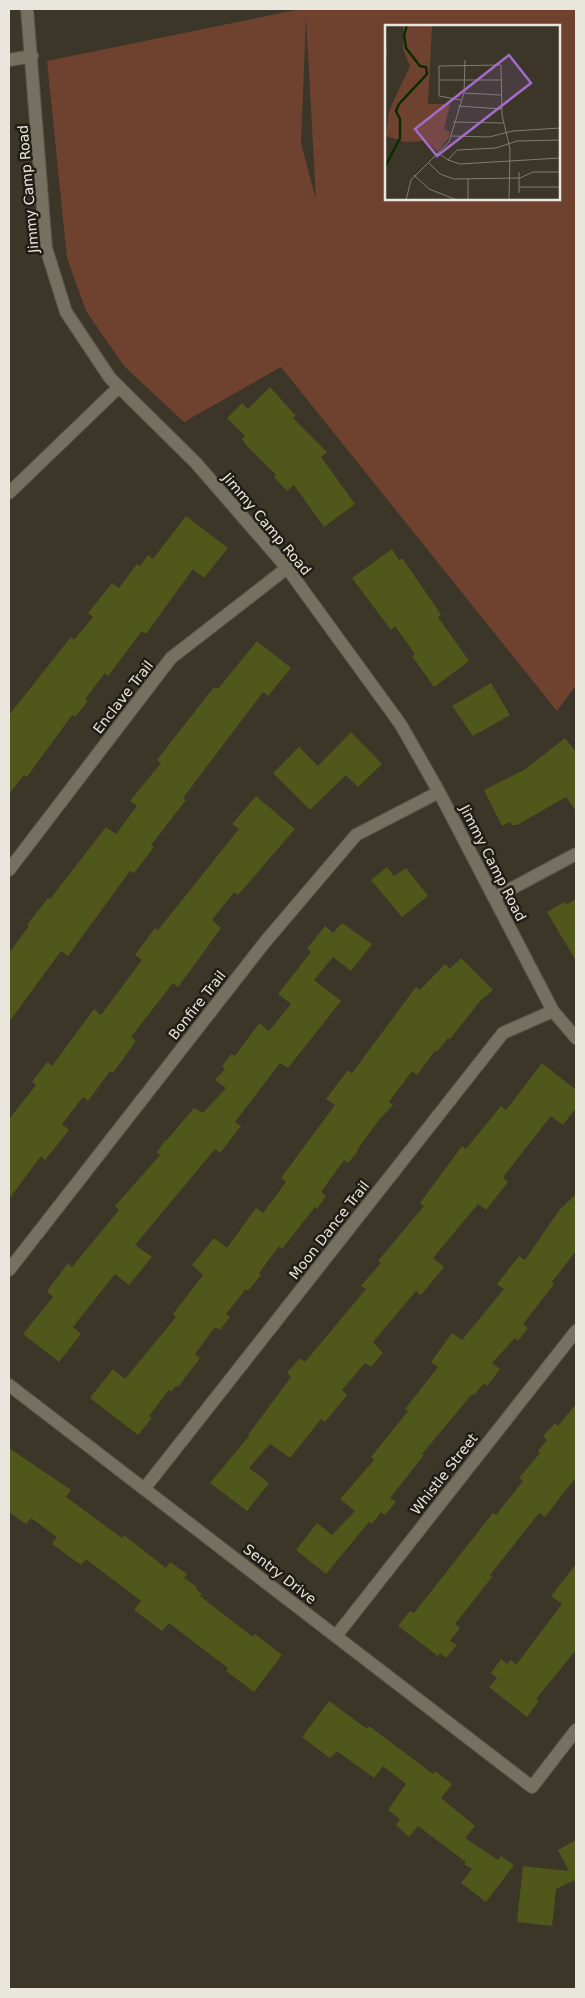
<svg xmlns="http://www.w3.org/2000/svg" width="585" height="1998" font-family="'DejaVu Sans',sans-serif">
<rect width="100%" height="100%" fill="#3b3628"/>
<path fill="#6f4230" fill-rule="evenodd" d="M301,9H576V685L557,711L281,367L184,422L124,366L86,311L67,258L47,61ZM306,16L316,200L301,143ZM386,26H559V199H386Z"/>
<path fill="#50571b" d="M270,387L296,416L293,418L327,452L321,457L355,504L324,527L294,485L287,491L274,477L276,475L247,446L242,439L245,436L227,418L242,403L248,409Z
M186,516L228,548L204,578L193,569L146,634L142,631L108,676L105,673L85,699L88,701L75,717L72,715L27,777L24,775L9,794V715L71,637L74,640L93,617L88,613L112,583L119,588L137,564L140,566L148,555L153,559Z
M392,549L399,560L402,558L436,607L441,615L438,617L469,661L434,687L412,656L415,654L395,626L391,630L352,578Z
M257,641L291,668L268,696L263,692L183,798L186,800L151,845L154,847L134,873L130,871L68,956L61,951L9,1022V953L29,926L27,925L48,898L50,899L106,827L116,834L137,806L130,801L161,763L157,760L214,687L218,689Z
M491,683L510,715L473,736L452,706Z
M351,732L382,764L358,787L346,775L310,810L273,773L299,747L318,766Z
M565,738L576,752V811L566,797L517,825H512L510,822L502,826L484,790L524,770Z
M256,796L295,829L238,895L234,892L212,920L221,928L198,960L178,987L173,983L131,1037L136,1041L113,1073L110,1071L88,1101L83,1097L62,1124L69,1130L45,1160L41,1156L9,1199V1119L36,1085L32,1082L47,1062L52,1066L94,1009L101,1015L142,960L135,955L155,928L158,930L239,829L232,824Z
M387,867L394,876L406,868L428,896L402,917L371,880Z
M576,899V961L547,912L564,902L566,905Z
M342,923L372,944L351,971L333,957L314,980L341,1001L288,1068L280,1063L235,1122L241,1126L220,1153L215,1149L135,1245L152,1257L129,1285L115,1274L73,1327L81,1334L59,1362L23,1334L53,1297L47,1291L68,1263L72,1267L119,1210L115,1206L160,1155L157,1152L166,1139L167,1140L194,1108L203,1113L226,1088L215,1080L225,1069L222,1066L231,1054L235,1056L259,1023L269,1031L291,1004L278,994L311,952L307,949L325,926L333,933Z
M461,958L493,990L481,1000L450,1039L448,1038L437,1052L435,1051L417,1075L412,1071L389,1102L393,1105L379,1120L357,1150L358,1151L348,1163L344,1160L321,1192L326,1196L317,1209L315,1207L282,1249L279,1246L259,1273L261,1275L248,1291L246,1289L226,1314L230,1317L220,1330L215,1327L195,1354L200,1358L178,1387L176,1386L171,1392L169,1390L149,1416L152,1418L138,1435L90,1398L113,1369L125,1379L176,1317L173,1314L203,1275L192,1265L214,1238L227,1248L256,1208L263,1213L286,1182L281,1178L335,1105L326,1099L348,1070L352,1073L416,987L420,990L445,964L450,969Z
M542,1063L576,1090V1108L563,1125L551,1116L503,1177L508,1182L486,1210L478,1204L433,1258L444,1267L421,1295L416,1291L373,1342L383,1353L371,1367L365,1363L342,1390L347,1395L325,1422L321,1419L290,1458L270,1444L249,1468L269,1483L247,1511L210,1483L249,1436L248,1435L291,1377L287,1373L300,1358L305,1362L366,1289L361,1286L381,1263L378,1261L424,1206L420,1203L462,1146L466,1149L501,1106L506,1110Z
M576,1194V1251L552,1282L554,1284L523,1324L528,1328L518,1341L515,1338L492,1363L500,1369L487,1386L484,1383L474,1395L472,1394L422,1454L424,1455L390,1498L396,1502L385,1515L381,1512L372,1524L369,1522L326,1574L296,1550L317,1523L332,1535L355,1511L340,1499L374,1460L371,1457L408,1411L405,1409L438,1367L431,1362L452,1333L462,1340L504,1289L497,1284L519,1256L525,1260L560,1209Z
M576,1404V1477L545,1517L539,1513L490,1575L492,1577L455,1624L460,1628L450,1641L457,1645L446,1658L440,1653L438,1656L398,1626L410,1611L414,1613L493,1513L496,1515L523,1481L519,1478L540,1453L538,1451L547,1440L543,1436L555,1423L558,1426Z
M9,1448L71,1490L66,1497L122,1538L124,1535L166,1568L170,1562L187,1574L184,1578L197,1587L196,1589L202,1594L200,1596L253,1637L255,1634L282,1655L254,1692L226,1671L228,1668L169,1623L162,1631L134,1610L141,1601L86,1559L81,1565L52,1544L57,1537L31,1518L26,1524L9,1512Z
M576,1564V1650L536,1699L539,1701L527,1717L489,1687L497,1678L491,1673L501,1659L507,1664L511,1660L516,1665L562,1604L551,1596Z
M329,1701L367,1729L369,1726L433,1774L435,1771L452,1784L441,1798L475,1826L465,1838L498,1860L501,1856L514,1865L486,1902L461,1883L472,1869L464,1864L466,1862L418,1826L409,1837L396,1825L400,1819L388,1810L406,1784L383,1766L374,1778L337,1751L330,1758L302,1737Z
M576,1840V1885L574,1880L556,1889L552,1926L517,1922L523,1866L569,1871L558,1850Z"/>
<g fill="none" stroke-linecap="round" stroke-linejoin="round">
<defs>
<path id="minor" d="M9,60L32,56
M119,387L196,463L287,568L401,725L439,792L553,1011L576,1038
M9,870L171,658L287,568
M494,898L576,854
M9,1270L265,942L356,835L439,792
M9,1385L532,1787L576,1730
M144,1489L503,1033L553,1011
M336,1636L576,1331"/>
<path id="tertiary" d="M9,493L119,387L110,378L66,312L46,248L27,9"/>
</defs>
<use href="#minor" stroke="#5a5549" stroke-width="14"/>
<use href="#tertiary" stroke="#5a5549" stroke-width="14"/>
<use href="#minor" stroke="#767061" stroke-width="12"/>
<use href="#tertiary" stroke="#767061" stroke-width="12"/>
</g>
<g text-anchor="middle" stroke-width="5" stroke-linejoin="round" paint-order="stroke">
<g font-size="14" fill="#e9e6dd" stroke="#201d17">
<text transform="translate(28 189) rotate(-95)" y="5">Jimmy Camp Road</text>
<text transform="translate(267 524) rotate(50)" y="5">Jimmy Camp Road</text>
<text transform="translate(123 697) rotate(-52)" y="5">Enclave Trail</text>
<text transform="translate(493 863) rotate(63)" y="5">Jimmy Camp Road</text>
<text transform="translate(197 1005) rotate(-52)" y="5">Bonfire Trail</text>
<text transform="translate(329 1230) rotate(-52)" y="5">Moon Dance Trail</text>
<text transform="translate(444 1474) rotate(-52)" y="5">Whistle Street</text>
<text transform="translate(280 1574) rotate(38)" y="5">Sentry Drive</text>
</g>
</g>
<g transform="translate(385 25)">
<rect width="175" height="175" fill="#3b3628"/>
<path d="M18,0H47L43,79H65L59,104L65,107L64,112L53,127L41,116L20,117L1,111L4,86L25,41L18,24Z" fill="#6f4230"/>
<path fill="none" stroke="#092c00" stroke-width="2.5" d="M0,142L15,113V94L11,86L14,79L42,49L41,42L35,41L21,23L19,10L22,0"/>
<path fill="none" stroke="#817c70" stroke-width="1" d="M0,10L1,32M54,55H116M79,68L116,70M76,75L54,71V41L116,40L117,90L125,124L124,175M73,81L117,84M68,97L118,98M66,111L104,112L128,106L175,103M53,128L63,135L75,139L175,133M63,135L72,125L111,123L132,116L175,115M43,137L55,149L69,154L135,153L148,147H175M134,147V168M29,150L44,164L72,175M83,154V175M134,162H175M21,175L26,155L64,117L79,68L80,35"/>
<path fill="#a26dca" fill-opacity="0.15" stroke="#a26dca" stroke-width="2.5" d="M124,30L146,58L52,131L30,104Z"/>
<rect width="175" height="175" fill="none" stroke="#e9e6dd" stroke-width="2.5"/>
</g>
<rect width="585" height="1998" fill="none" stroke="#e9e6dd" stroke-width="20"/>
</svg>
